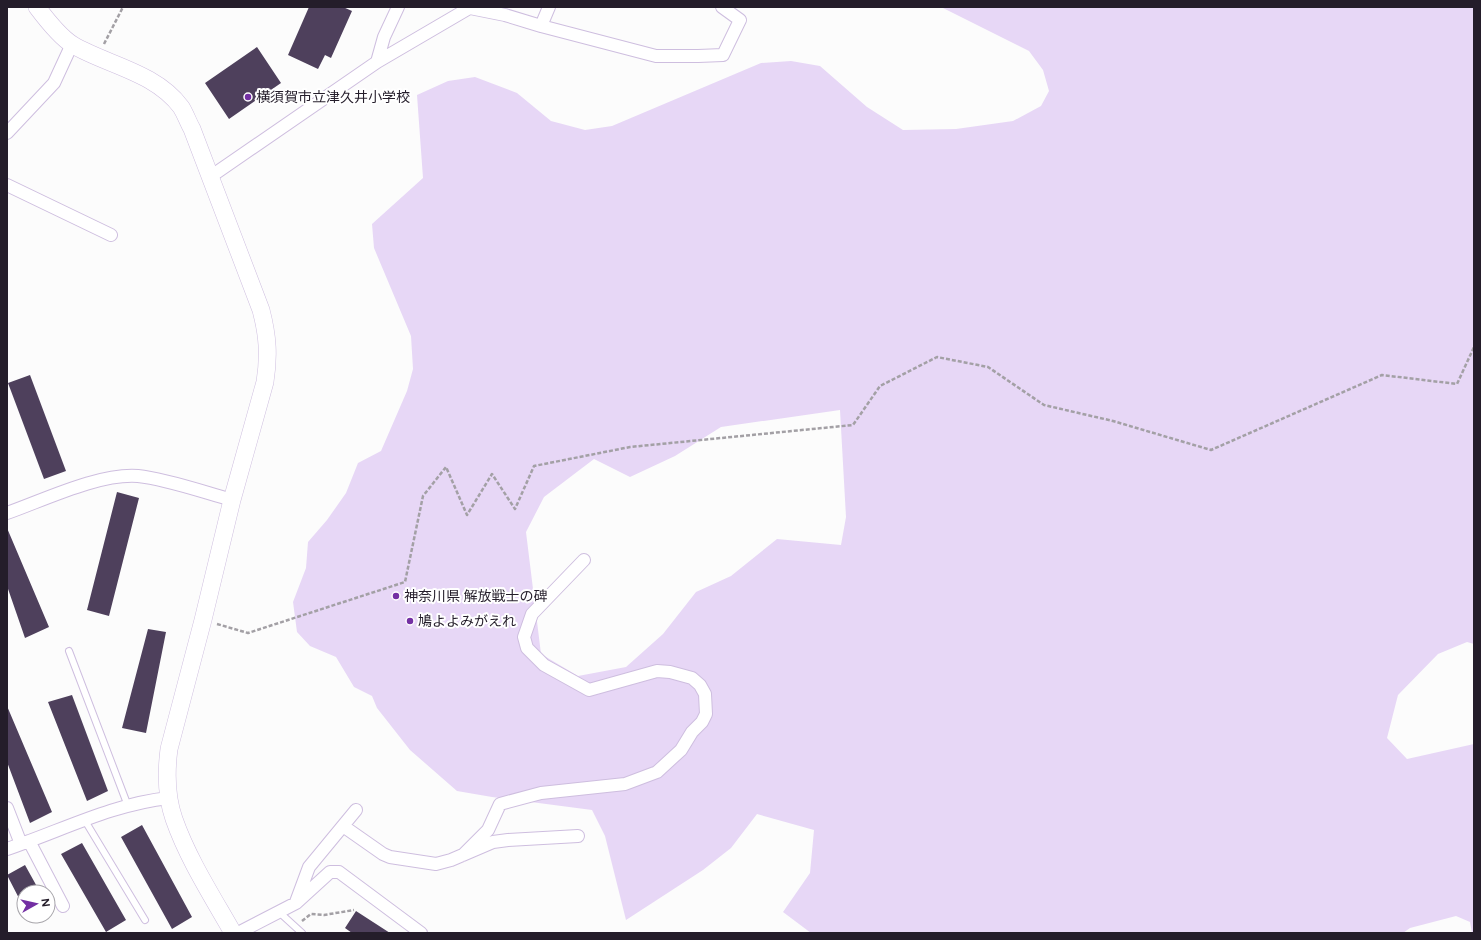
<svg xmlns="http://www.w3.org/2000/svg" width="1481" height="940" font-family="Figtree,'Noto Sans JP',sans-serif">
<rect width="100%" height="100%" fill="#fcfcfc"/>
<path fill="#e7d7f6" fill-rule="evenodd" d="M941,7H1474V644L1467,642L1438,654L1398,695L1387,738L1407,759L1474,744V933H1472L1470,922L1456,916L1410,928L1403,933H811L783,912L810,873L814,830L757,814L731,848L703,870L626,920L605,836L592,810L492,797L457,791L410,750L377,708L372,696L354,687L336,657L310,646L297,632L293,602L306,568L308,542L327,520L346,493L358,463L381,451L407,391L413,369L411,336L374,248L372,224L423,178L417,95L448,81L475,77L517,93L551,121L585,130L612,126L761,63L791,61L820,66L867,107L903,130L956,129L1013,121L1041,106L1049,91L1043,70L1029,51ZM840,410L846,517L841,545L777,539L731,576L696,592L663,634L626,667L578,676L541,654L526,532L544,497L594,459L630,477L675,456L721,427Z"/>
<path fill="#4e405c" d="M309,7H343L352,11L331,58L325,55L318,69L288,55Z
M257,47L281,83L229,119L205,83Z
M30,375L66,471L44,479L8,383Z
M117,492L139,498L109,616L87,610Z
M7,528L49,627L25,638L7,586Z
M148,629L166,632L146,733L122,728Z
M72,695L108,791L87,801L48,702Z
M7,706L52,812L30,823L7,762Z
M142,825L192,917L172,929L121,837Z
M82,843L126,920L106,932L61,854Z
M25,865L40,892H24V908L7,875Z
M356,911L390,933H352L345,928Z"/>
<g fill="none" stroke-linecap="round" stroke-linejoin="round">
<defs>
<path id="lane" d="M69,651L128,806
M84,819L145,920
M279,912L302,933"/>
<path id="street" d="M470,8L505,15L541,26L656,56H698L723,55L740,20L722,7
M541,26L549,7
M377,62L384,37L398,7
M7,133L54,83L72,44
M210,177L377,62L471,7
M7,185L111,235
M7,513C44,500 99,473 138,476C167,479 203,492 232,500
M7,808L21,844
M343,826L383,854L390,857L436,864L451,860L493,842L508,840L578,836
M29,841L63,906
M7,849C61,831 112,804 169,798
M463,855L488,830L500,804L541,793L625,784L657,772L681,750L692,732L702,722L706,714L705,694L700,685L692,678L670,672L657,671L589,690L544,665L527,648L524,637L532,614L584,560
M296,902L309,867L356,810
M238,933L296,903L330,872H339L421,933"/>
<path id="secondary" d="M37,7C46,19 60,37 73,45C107,65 155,72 181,107C185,113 188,122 192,129L261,310C268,337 269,356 265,382L232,500L203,620L169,749C166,772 166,796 174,819C188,859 212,896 233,933"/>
</defs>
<use href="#lane" stroke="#cebedf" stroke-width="8"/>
<use href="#street" stroke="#cebedf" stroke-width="14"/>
<use href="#secondary" stroke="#cebedf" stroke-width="18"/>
<path stroke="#a3a0a5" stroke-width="2.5" stroke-dasharray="4 2" stroke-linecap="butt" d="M104,44L123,7
M217,624L248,633L405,582L423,496L446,467L467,515L492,474L515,509L534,466L630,447L853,425L880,386L937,357L988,367L1044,405L1113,421L1211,450L1382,375L1457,384L1474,347
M302,921L311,914L324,915L354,910"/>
<use href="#lane" stroke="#fff" stroke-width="6"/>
<use href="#street" stroke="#fff" stroke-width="12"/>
<use href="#secondary" stroke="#fff" stroke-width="17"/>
</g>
<g fill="#732fa3" stroke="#fff" stroke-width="1.5">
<circle cx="248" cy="97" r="4"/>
<circle cx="396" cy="596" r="4"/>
<circle cx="410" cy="621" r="4"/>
</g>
<g text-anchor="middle" stroke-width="4" stroke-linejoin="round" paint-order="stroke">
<g font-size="14" fill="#241d2a" stroke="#fff" text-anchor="start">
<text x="256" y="102">横須賀市立津久井小学校</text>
<text x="404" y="601">神奈川県 解放戦士の碑</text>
<text x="418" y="626">鳩よよみがえれ</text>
</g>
</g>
<rect width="1481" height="940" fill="none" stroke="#241d2a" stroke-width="16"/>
<g transform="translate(36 904) rotate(82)"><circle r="19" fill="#ffffff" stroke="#a7a5aa"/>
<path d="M0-3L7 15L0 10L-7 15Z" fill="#732fa3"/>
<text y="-6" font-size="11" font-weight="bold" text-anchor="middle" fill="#241d2a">N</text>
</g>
</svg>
